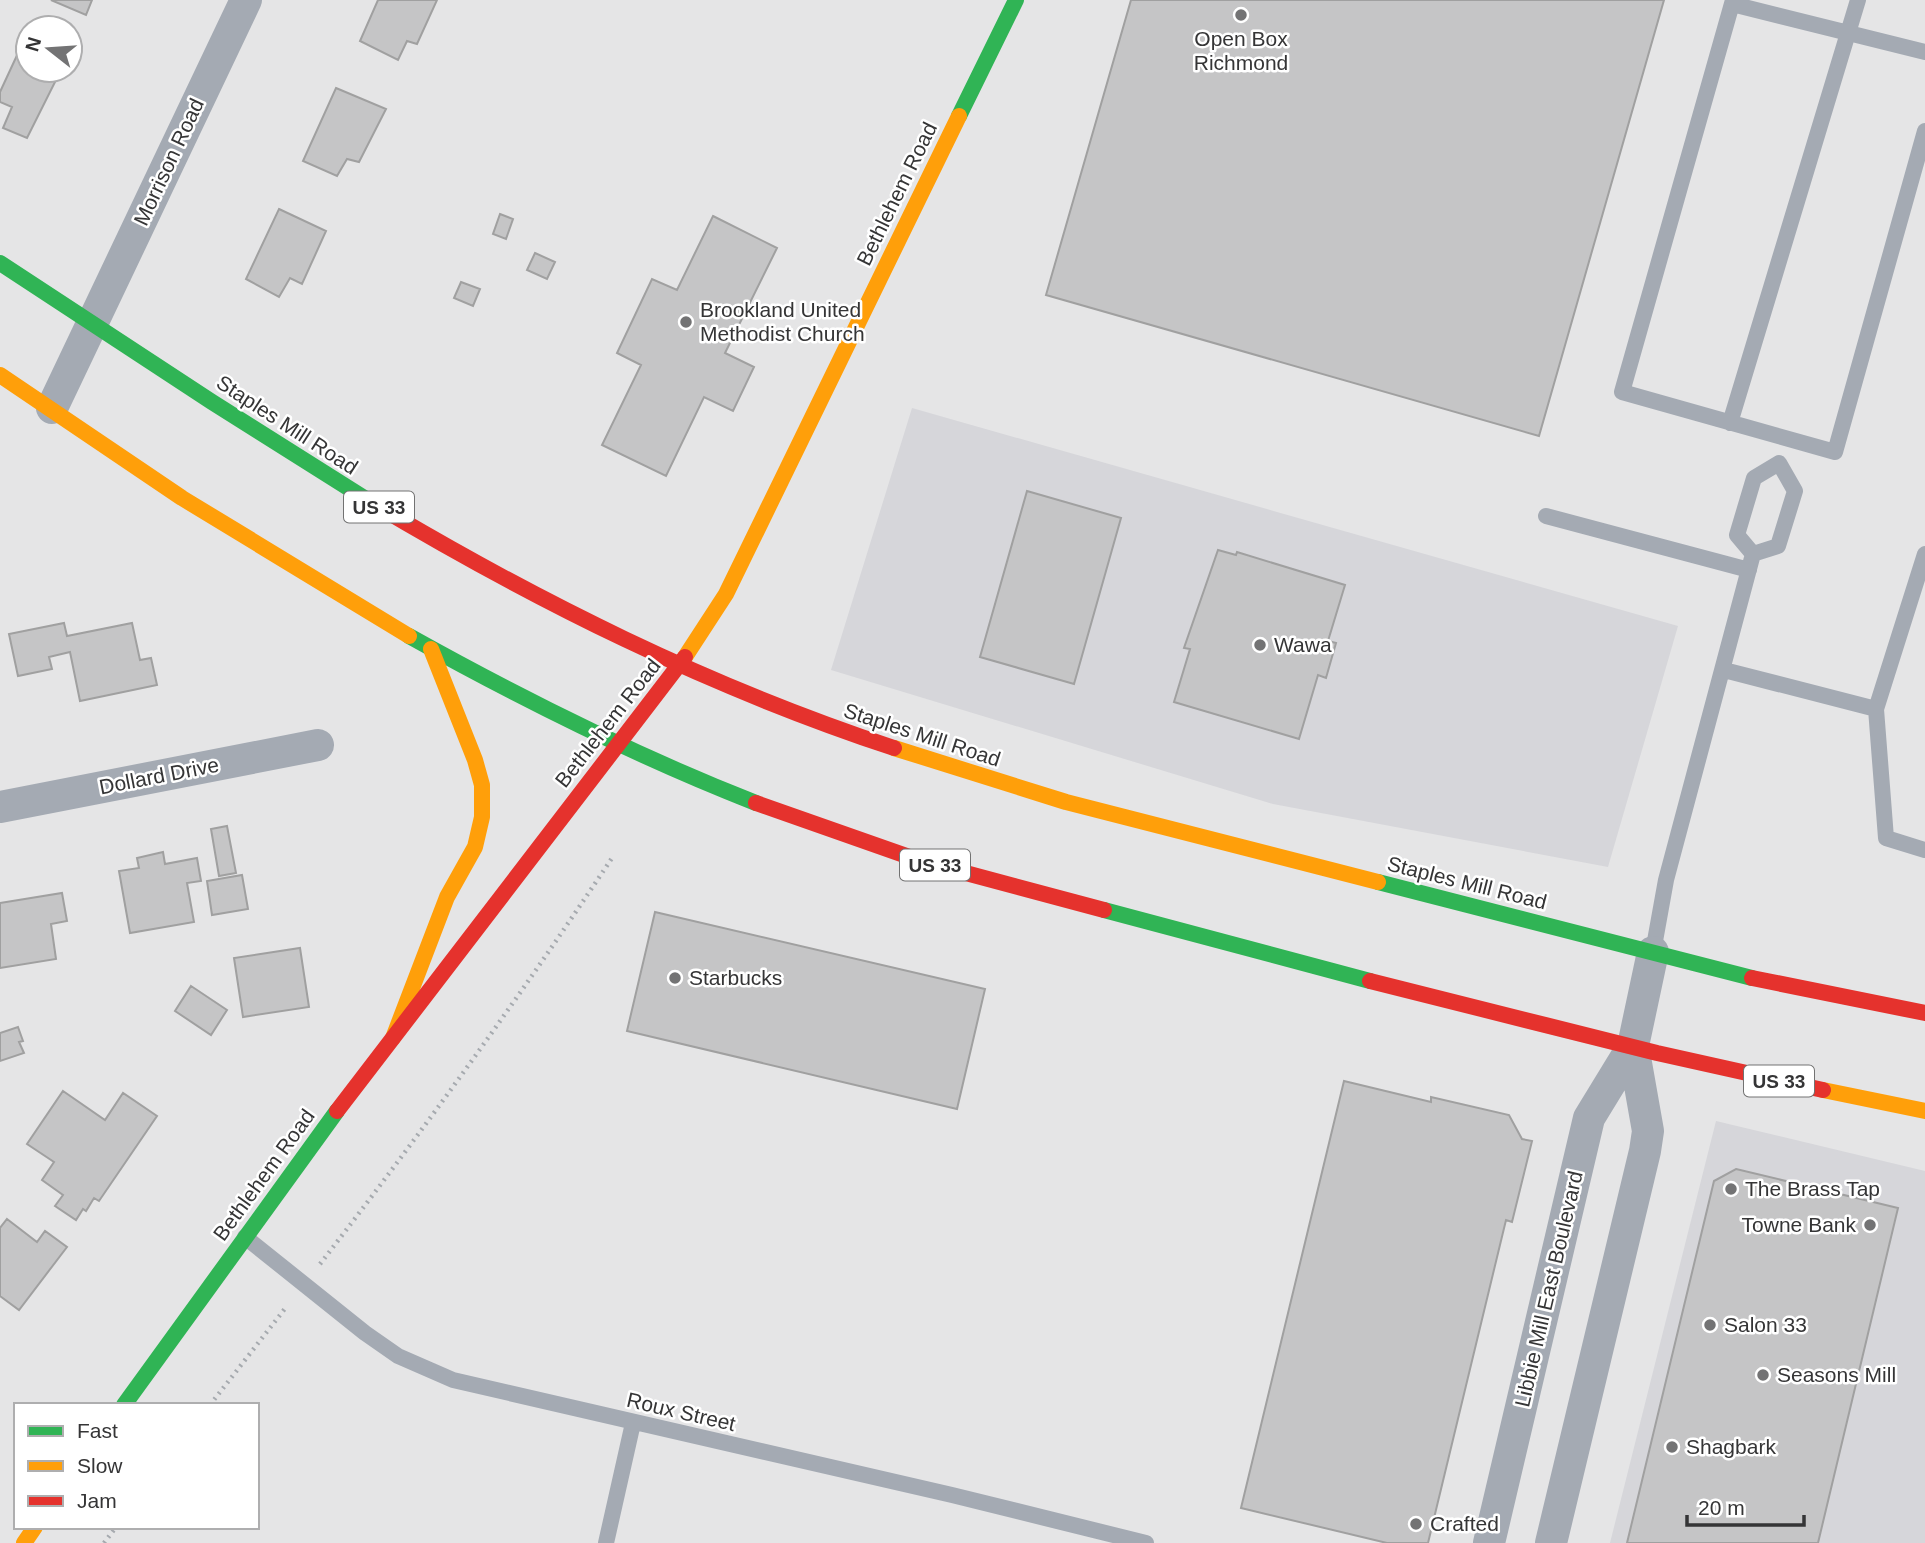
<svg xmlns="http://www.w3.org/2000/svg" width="1925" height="1543" font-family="Helvetica,sans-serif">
<rect width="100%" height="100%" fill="#e5e5e6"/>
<path fill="#d6d6da" d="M912,408L1678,626L1608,867L1273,804L831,670Z
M1716,1121L1925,1171V1543H1610Z"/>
<path fill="#c5c5c6" stroke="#a0a0a0" stroke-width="2" d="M51,0H92L86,15Z
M378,0H437L417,44L407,41L398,60L360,41Z
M1131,0H1664L1539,436L1046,295Z
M25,38L28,39V70H61L27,138L3,128L12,107L0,102V92Z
M336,88L386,109L359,162L347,159L337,176L303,161Z
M279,209L326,231L302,284L290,278L279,297L246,279Z
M500,214L513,219L506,239L493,234Z
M713,216L777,248L725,353L754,367L733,411L704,397L666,476L602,445L641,365L617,353L652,279L677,290Z
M535,253L555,262L547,279L527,270Z
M461,282L480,289L473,306L454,298Z
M1027,491L1121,518L1074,684L980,657Z
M1218,550L1236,555L1237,552L1345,585L1328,641L1336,643L1326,678L1318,675L1299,739L1174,702L1190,649L1184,648Z
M64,623L67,636L132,623L140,660L151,658L157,685L80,701L70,652L49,657L52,669L18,676L9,634Z
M227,826L236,873L219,876L211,829Z
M163,852L165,864L197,858L201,881L187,883L194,922L130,933L119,871L139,868L137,858Z
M242,875L248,909L212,915L207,881Z
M62,893L67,921L51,924L56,959L0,968V903Z
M655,912L985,989L957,1109L627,1031Z
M300,948L309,1007L243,1017L234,958Z
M191,986L227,1010L211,1035L175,1011Z
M18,1027L23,1041L19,1042L24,1053L0,1061V1033Z
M1344,1081L1431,1102V1097L1509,1115L1522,1139L1532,1141L1512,1222L1506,1220L1428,1543H1387L1241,1508Z
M63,1091L105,1120L123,1093L157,1116L99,1201L94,1198L86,1211L83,1209L76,1220L55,1206L63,1195L42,1180L54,1162L27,1144Z
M1736,1169L1898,1208L1818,1543H1627L1714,1181Z
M7,1219L37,1242L45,1231L67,1247L19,1310L0,1296V1228Z"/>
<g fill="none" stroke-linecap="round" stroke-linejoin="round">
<path stroke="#a6aaaf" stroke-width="4.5" stroke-dasharray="2 5" stroke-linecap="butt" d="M320,1264C423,1131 521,995 614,855
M210,1405L287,1306
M104,1543L116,1527"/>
<path stroke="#a4aab3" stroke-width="16" d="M1733,0L1622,392L1835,452L1925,131
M1732,4L1925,52
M1730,423L1858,0
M1779,463L1795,491L1778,546L1753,554L1737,535L1754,478Z
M1546,516L1749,570
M1724,670L1876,709L1886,838L1925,850
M1876,709L1925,554
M1653,952L1666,880L1753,554
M245,1237L365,1333L398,1356L453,1380L952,1495L1146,1543
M606,1543L633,1423"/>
<path stroke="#a4aab3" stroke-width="32" d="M52,408L246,0
M0,807L318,745
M1489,1543L1589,1118L1633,1046L1653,952
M1551,1543L1645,1151L1648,1131L1633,1046"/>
<path stroke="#30b455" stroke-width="16" d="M959,116L1016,0
M0,263L212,402L369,501
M409,636C522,699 636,756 756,803
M1378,882L1752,978
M1104,910L1370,981
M124,1405L337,1111"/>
<path stroke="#ff9f0a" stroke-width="16" d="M0,375L182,498L409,636
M685,657L726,594L959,116
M894,748L1066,802L1378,882
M393,1038L447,897L475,847L482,817V785L475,760L431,649
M1823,1090L1925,1111
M24,1543L35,1527"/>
<path stroke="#e5322d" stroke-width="16" d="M369,501C538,602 707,686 894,748
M756,803L921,861L1104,910
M1752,978L1925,1013
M1370,981L1657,1053L1823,1090
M337,1111L685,657"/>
</g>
<g fill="#737374" stroke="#fff" stroke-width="2.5">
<circle cx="1241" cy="15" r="7"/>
<circle cx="686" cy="322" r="7"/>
<circle cx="1260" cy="645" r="7"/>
<circle cx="675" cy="978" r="7"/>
<circle cx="1731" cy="1189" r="7"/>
<circle cx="1870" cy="1225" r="7"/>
<circle cx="1710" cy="1325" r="7"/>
<circle cx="1763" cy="1375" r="7"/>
<circle cx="1672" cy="1447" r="7"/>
<circle cx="1416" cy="1524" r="7"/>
</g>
<g text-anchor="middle" stroke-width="5" stroke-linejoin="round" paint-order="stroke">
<g fill="#fff" stroke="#727272" stroke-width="2">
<rect x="344" y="491.5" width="70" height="31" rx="5"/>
<rect x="900" y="849.5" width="70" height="31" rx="5"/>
<rect x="1744" y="1065.5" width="70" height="31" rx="5"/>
</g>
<g font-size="19" font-weight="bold" fill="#353536">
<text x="379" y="514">US 33</text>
<text x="935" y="872">US 33</text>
<text x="1779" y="1088">US 33</text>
</g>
<g font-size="21" fill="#353536" stroke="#fff" text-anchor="start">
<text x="1241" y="46" text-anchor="middle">Open Box<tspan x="1241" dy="24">Richmond</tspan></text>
<text x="700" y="317">Brookland United<tspan x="700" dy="24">Methodist Church</tspan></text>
<text x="1274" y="652">Wawa</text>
<text x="689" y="985">Starbucks</text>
<text x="1745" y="1196">The Brass Tap</text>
<text x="1856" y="1232" text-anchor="end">Towne Bank</text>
<text x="1724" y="1332">Salon 33</text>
<text x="1777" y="1382">Seasons Mill</text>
<text x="1686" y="1454">Shagbark</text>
<text x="1430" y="1531">Crafted</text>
</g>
<g font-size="21" fill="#353536" stroke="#fff">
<text transform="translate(169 162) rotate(-65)" y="7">Morrison Road</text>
<text transform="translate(897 194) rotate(-64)" y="7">Bethlehem Road</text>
<text transform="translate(287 425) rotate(33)" y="7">Staples Mill Road</text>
<text transform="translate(608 723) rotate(-52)" y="7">Bethlehem Road</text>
<text transform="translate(922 735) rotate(18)" y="7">Staples Mill Road</text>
<text transform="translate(159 776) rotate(-11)" y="7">Dollard Drive</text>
<text transform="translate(1467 883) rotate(14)" y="7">Staples Mill Road</text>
<text transform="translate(264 1175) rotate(-54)" y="7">Bethlehem Road</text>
<text transform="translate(1549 1289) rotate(-77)" y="7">Libbie Mill East Boulevard</text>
<text transform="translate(681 1412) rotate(13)" y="7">Roux Street</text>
</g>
</g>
<rect x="14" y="1403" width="245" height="126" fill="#ffffff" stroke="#aeaeaf" stroke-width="2"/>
<rect x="28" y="1426" width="35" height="10" fill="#30b455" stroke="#aeaeaf" stroke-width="2"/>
<text x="77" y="1438" font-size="21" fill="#353536">Fast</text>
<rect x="28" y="1461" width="35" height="10" fill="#ff9f0a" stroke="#aeaeaf" stroke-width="2"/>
<text x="77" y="1473" font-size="21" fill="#353536">Slow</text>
<rect x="28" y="1496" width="35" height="10" fill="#e5322d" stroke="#aeaeaf" stroke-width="2"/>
<text x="77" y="1508" font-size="21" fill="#353536">Jam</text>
<g transform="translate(49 49) rotate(287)"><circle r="33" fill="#ffffff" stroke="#aeaeaf" stroke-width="2"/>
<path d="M0-5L12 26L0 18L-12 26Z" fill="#737374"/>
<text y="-10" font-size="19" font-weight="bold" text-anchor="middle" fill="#353536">N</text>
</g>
<path d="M1687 1515v10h117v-10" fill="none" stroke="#353536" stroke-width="3.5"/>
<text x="1698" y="1515" font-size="21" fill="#353536" stroke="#ffffff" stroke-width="5" paint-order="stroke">20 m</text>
</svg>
